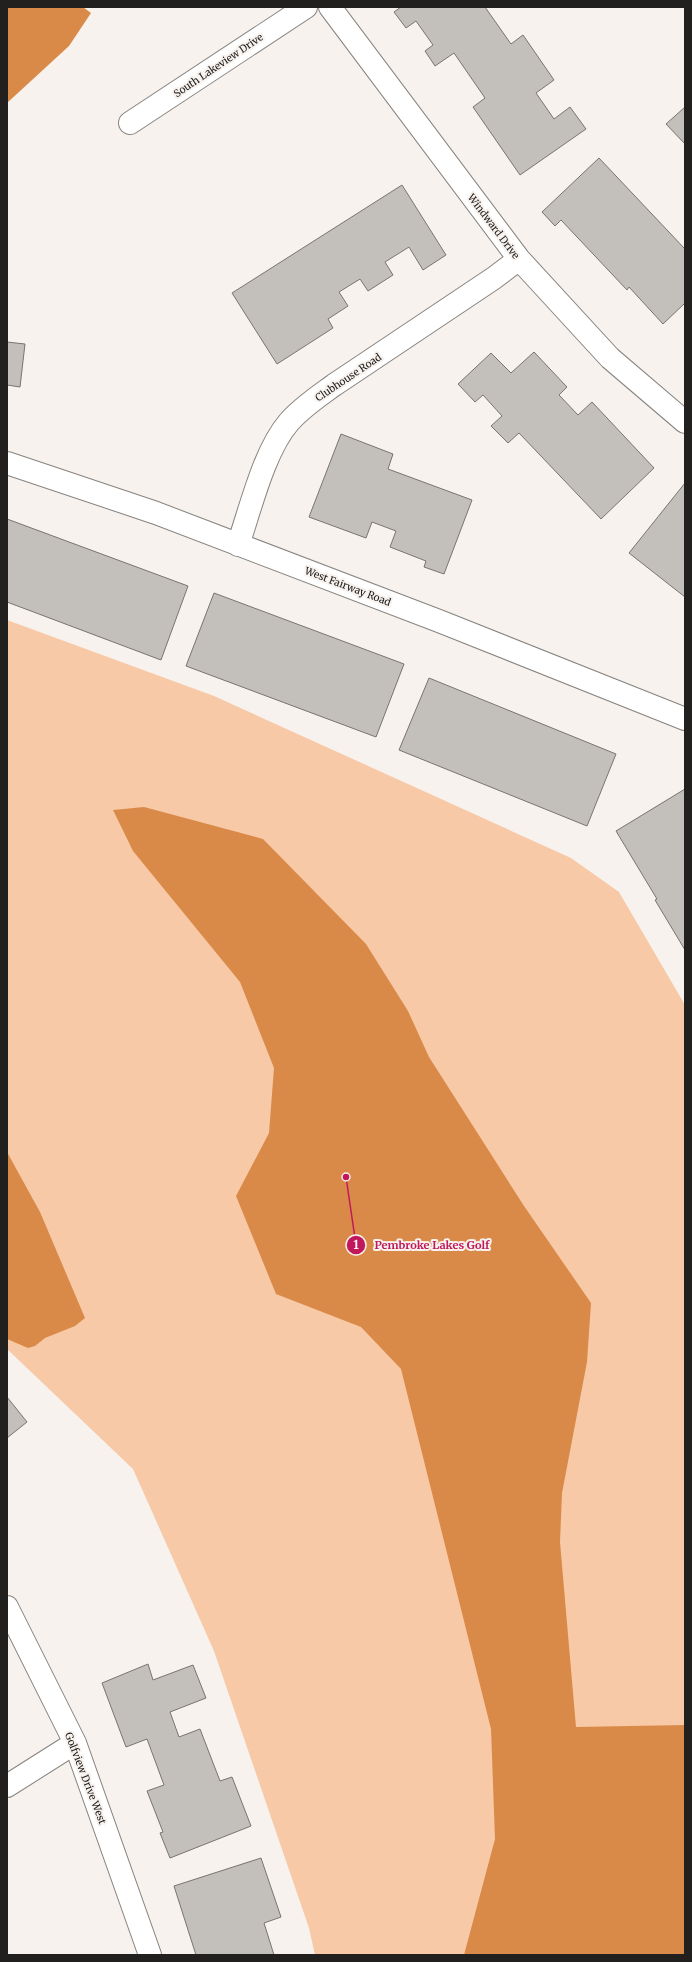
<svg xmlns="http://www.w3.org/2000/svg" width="692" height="1962" font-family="Merriweather,serif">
<rect width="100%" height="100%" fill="#f7f2ee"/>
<path fill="#f7c9a7" d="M7,620L214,696L571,858L619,892L685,1005V1955H315L309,1928L214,1651L133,1469L7,1349Z"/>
<path fill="#da8a48" d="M7,7H83L91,13L69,46L7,103Z
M144,807L263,839L366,944L408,1011L429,1057L524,1206L591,1303L587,1362L562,1493L560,1542L576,1727L685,1725V1955H464L495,1839L491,1729L401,1369L361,1327L276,1294L236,1196L269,1133L274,1068L240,982L133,851L113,810Z
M7,1152L40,1212L85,1318L75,1326L45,1338L35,1346L28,1348L7,1339Z"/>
<path fill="#c3bfbb" stroke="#797471" d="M401,7H485L511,44L523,35L554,80L536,93L554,119L570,107L586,129L520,175L473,107L485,98L454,53L435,66L425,51L433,45L416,21L406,28L394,12Z
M685,107V144L666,124Z
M599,158L685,249V303L663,324L629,287L627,290L561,220L555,226L542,212Z
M402,185L446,255L423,270L409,247L385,262L393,275L368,291L360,279L339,292L348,306L328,319L333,328L277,364L232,293Z
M7,342L25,344L20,387L7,385Z
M534,352L567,387L559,395L578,415L592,402L654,468L601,519L519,433L508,443L491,426L502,416L483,395L475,402L458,384L491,353L511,373Z
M341,434L393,454L388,469L472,500L444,574L424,567L426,561L390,547L396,531L372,522L366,538L309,517Z
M685,483V597L629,553Z
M7,519L188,586L161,660L7,602Z
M214,593L404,664L376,737L186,666Z
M429,678L616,754L587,826L399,750Z
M685,789V950L655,900L657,899L616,831Z
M7,1397L27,1422L7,1438Z
M148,1664L153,1680L193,1665L206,1698L170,1712L179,1737L200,1729L220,1781L232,1777L251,1826L170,1858L160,1833L163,1832L147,1791L164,1785L147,1739L126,1747L102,1683Z
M261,1858L281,1917L264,1923L274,1955H196L174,1886Z"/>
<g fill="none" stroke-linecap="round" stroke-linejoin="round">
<defs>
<path id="minor" d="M330,7L519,259L610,358L685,422
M130,123L306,7
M7,463L156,513L439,621L685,719
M238,545C251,507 264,451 289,422C302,407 319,396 334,385L494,278L519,259
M7,1607L75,1743L150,1955
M7,1786L75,1743"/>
</defs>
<use href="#minor" stroke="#87837f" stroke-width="24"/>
<use href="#minor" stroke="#fff" stroke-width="22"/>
</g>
<g text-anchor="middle" stroke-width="4" stroke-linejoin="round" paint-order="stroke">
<g font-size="10" fill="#22201f" stroke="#f7f2ee">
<text transform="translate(218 65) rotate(-34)" y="4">South Lakeview Drive</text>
<text transform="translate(494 226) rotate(53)" y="4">Windward Drive</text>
<text transform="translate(348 377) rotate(-34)" y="4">Clubhouse Road</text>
<text transform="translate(348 586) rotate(21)" y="4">West Fairway Road</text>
<text transform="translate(86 1778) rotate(69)" y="4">Golfview Drive West</text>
</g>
</g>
<path fill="none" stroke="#c2185b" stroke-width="1.5" d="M346 1177L356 1245"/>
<g fill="#c2185b" stroke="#f7f2ee" stroke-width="1.5">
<circle cx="346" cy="1177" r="4"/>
<circle cx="356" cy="1245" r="10"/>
</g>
<g font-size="12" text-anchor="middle" font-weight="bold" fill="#fff">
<text x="356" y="1249">1</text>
</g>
<g font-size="11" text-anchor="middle" font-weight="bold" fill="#c2185b" stroke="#f7f2ee" stroke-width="4" stroke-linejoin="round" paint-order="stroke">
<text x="432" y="1249">Pembroke Lakes Golf</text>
</g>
<rect width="692" height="1962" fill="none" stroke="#22201f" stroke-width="16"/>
</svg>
